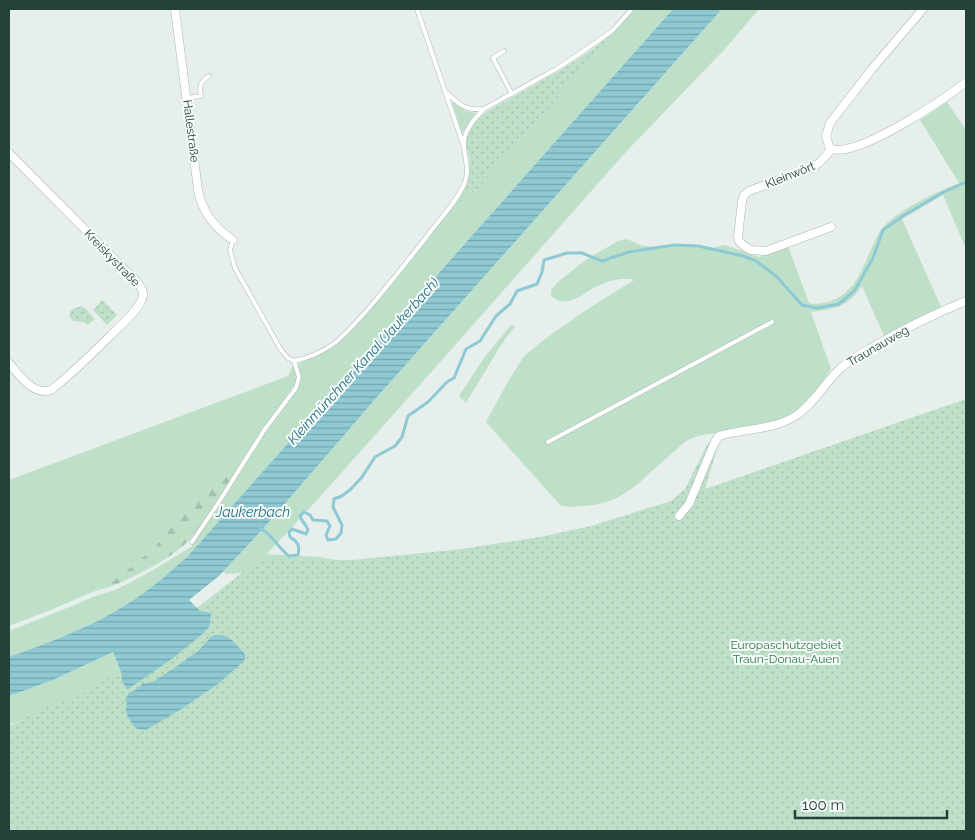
<svg xmlns="http://www.w3.org/2000/svg" width="975" height="840" font-family="Raleway,sans-serif">
<defs>
<pattern id="forest-firs" width="22" height="20" patternUnits="userSpaceOnUse" patternTransform="scale(1.25)"><rect width="22" height="20" fill="#bfe0c8"/><path d="M5 1l3.5 6h-7zM16 11l3.5 6h-7z" fill="#a4c1ad"/></pattern>
<pattern id="park-dots" width="8" height="8" patternUnits="userSpaceOnUse" patternTransform="scale(1.25)"><rect width="8" height="8" fill="#bfe0c8"/><path d="M2 2h.1M6 6h.1" fill="none" stroke="#a4c1ad" stroke-width="1.8" stroke-linecap="round"/></pattern>
<pattern id="water-rules" width="6" height="5" patternUnits="userSpaceOnUse" patternTransform="scale(1.25)"><rect width="6" height="5" fill="#8ec9d4"/><path d="M0 2.5h6" fill="none" stroke="#74a5ad"/></pattern>
</defs>
<rect width="100%" height="100%" fill="#e6efeb"/>
<path fill="#bfe0c8" d="M635,9H673L187,557C169,573 152,588 132,601C94,626 51,642 9,657V631L72,606L95,596L115,590L131,582L155,569L191,547L265,431L299,385L301,375L298,364C310,357 325,354 336,345C357,327 375,304 393,283C418,252 443,221 465,188L474,193L590,61Z
M722,9H759L724,50L624,154L450,351L318,499L267,554L321,557L364,566H387L431,561L434,557L486,551L557,538L635,519C649,516 664,516 678,513L656,520L558,547L487,560L432,568L387,572H362L289,570L226,574L223,572L263,529L377,397Z
M454,102L466,111L476,113L462,133L452,103Z
M947,102L966,130V249L943,195L902,219L941,307L884,336L862,286C848,307 835,309 811,312L831,369C823,380 816,393 806,403C786,424 753,427 725,432C713,434 699,434 688,440C681,444 676,451 670,455C640,480 626,503 584,506C576,507 569,507 561,506L486,422L510,378L524,356L545,339L583,312L634,280C620,276 603,283 590,290C581,296 569,305 557,300C555,299 553,297 551,296V290L559,281L587,259L618,241L627,239L640,245L653,247L697,246L708,249L725,245L759,257L788,246L809,303C815,305 822,303 828,302C854,294 862,270 872,247C875,241 878,233 883,227C900,209 936,192 959,183L920,120Z
M511,325L515,326L501,345L466,403L459,396L484,358Z
M293,365L297,376L295,384L240,463L232,457L153,549L119,577L95,591L48,611L9,626V480L288,376Z
M113,652L121,672L122,680L9,725V696L53,680Z"/>
<path fill="url(#forest-firs)" d="M232,457L240,463C225,489 210,517 189,540C174,557 138,575 117,584C110,587 102,589 95,591L119,577L153,549Z"/>
<path fill="url(#park-dots)" d="M620,27L474,193L465,188C469,177 470,168 469,157C468,151 466,146 466,141C467,129 477,119 486,112C531,86 581,62 620,27Z
M102,300L117,315L107,325L93,310Z
M81,306L85,308L95,319L88,325L84,322L73,321L69,316L71,310Z
M966,399V831H9V725H12L43,708L94,688L260,559L353,560L462,549L540,537L591,526L671,501L685,489L708,443L718,445L705,489Z"/>
<path fill="url(#water-rules)" d="M673,9H722L377,397L263,529L219,576L189,600L200,611L211,613L210,626L201,635L173,658L127,690L122,680L121,672L113,652L53,680L9,696V657C51,642 94,626 132,601C152,588 169,573 187,557Z
M215,635H223L232,640L245,654V658L244,661L218,684L183,708L146,730L137,729C131,723 123,712 127,703L125,700L129,693L137,689L142,684L153,682L183,662L198,651L211,637Z"/>
<g fill="none" stroke-linecap="round" stroke-linejoin="round">
<path stroke="#8ec9d4" stroke-width="3" d="M260,528C274,536 277,547 289,556L298,555C300,545 298,542 290,537L289,532L292,529L306,534L308,530C306,524 302,522 300,516L304,512L310,515L313,520L327,521L330,526L326,535L328,540L336,539L341,533L342,525L333,507L334,499L342,496L351,489L362,477L375,457L395,446L402,437L408,416L428,402L447,382L454,378L466,349L480,341L496,316L510,304L517,291L537,284L542,272L544,260L567,253H582L602,261L629,252L674,245L698,246L743,256L756,261L776,276L802,305L817,308L839,304L855,290L873,258L883,230L903,216L942,193L966,182"/>
<defs>
<path id="service" d="M417,9L463,144
M504,51L493,58L512,94
M447,93C459,105 467,111 484,109
M187,98L201,96C199,86 200,82 209,76
M294,361C309,358 324,351 336,342C350,330 363,315 375,301C393,279 411,257 428,235C439,220 459,199 465,182C470,169 464,157 464,144C463,131 475,118 484,109L556,69L579,54L612,31L632,9
M548,442L772,322
M192,542L217,505L265,429L296,388L299,377L294,361L288,358L281,350L235,268L230,250L233,240"/>
<path id="minor" d="M175,9L198,190C202,212 215,228 233,240
M832,149C859,157 943,100 966,82
M9,153L137,282C141,287 145,292 142,299C137,312 121,325 111,335C92,354 73,373 51,390C33,396 19,375 9,363
M831,227L766,251L751,250L744,246L739,241L738,237L742,201L744,195L749,191L808,169L819,163L832,149L829,146L826,136L830,123L872,69L923,9
M679,516L689,504L713,446L716,440L719,436C745,428 772,431 797,415C815,403 825,382 841,368C850,359 862,353 873,347C903,329 934,314 966,301"/>
</defs>
<use href="#service" stroke="#a8b8b2" stroke-width="5"/>
<use href="#minor" stroke="#a8b8b2" stroke-width="9"/>
<use href="#service" stroke="#fff" stroke-width="4"/>
<use href="#minor" stroke="#fff" stroke-width="8"/>
</g>
<g text-anchor="middle" stroke-width="4" stroke-linejoin="round" paint-order="stroke">
<g font-size="12" fill="#24423a" stroke="#f7fbf9">
<text transform="translate(191 131) rotate(83)" y="4">Hallestraße</text>
<text transform="translate(790 175) rotate(-22)" y="4">Kleinwört</text>
<text transform="translate(112 258) rotate(46)" y="4">Kreiskystraße</text>
<text transform="translate(878 346) rotate(-30)" y="4">Traunauweg</text>
</g>
<g font-size="12" fill="#2d7a4b" stroke="#f7fbf9">
<text x="786" y="649">Europaschutzgebiet<tspan x="786" dy="14">Traun-Donau-Auen</tspan></text>
</g>
<g font-size="14" font-style="italic" fill="#1c6f80" stroke="#f7fbf9">
<text transform="translate(363 361) rotate(-48)" y="5">Kleinmünchner Kanal (Jaukerbach)</text>
<text x="253" y="517">Jaukerbach</text>
</g>
</g>
<rect width="975" height="840" fill="none" stroke="#24423a" stroke-width="20"/>
<path d="M795 810v8h152v-8" fill="none" stroke="#24423a" stroke-width="2.5"/>
<text x="802" y="810" font-size="15" fill="#24423a" stroke="#f7fbf9" stroke-width="4" paint-order="stroke">100 m</text>
</svg>
